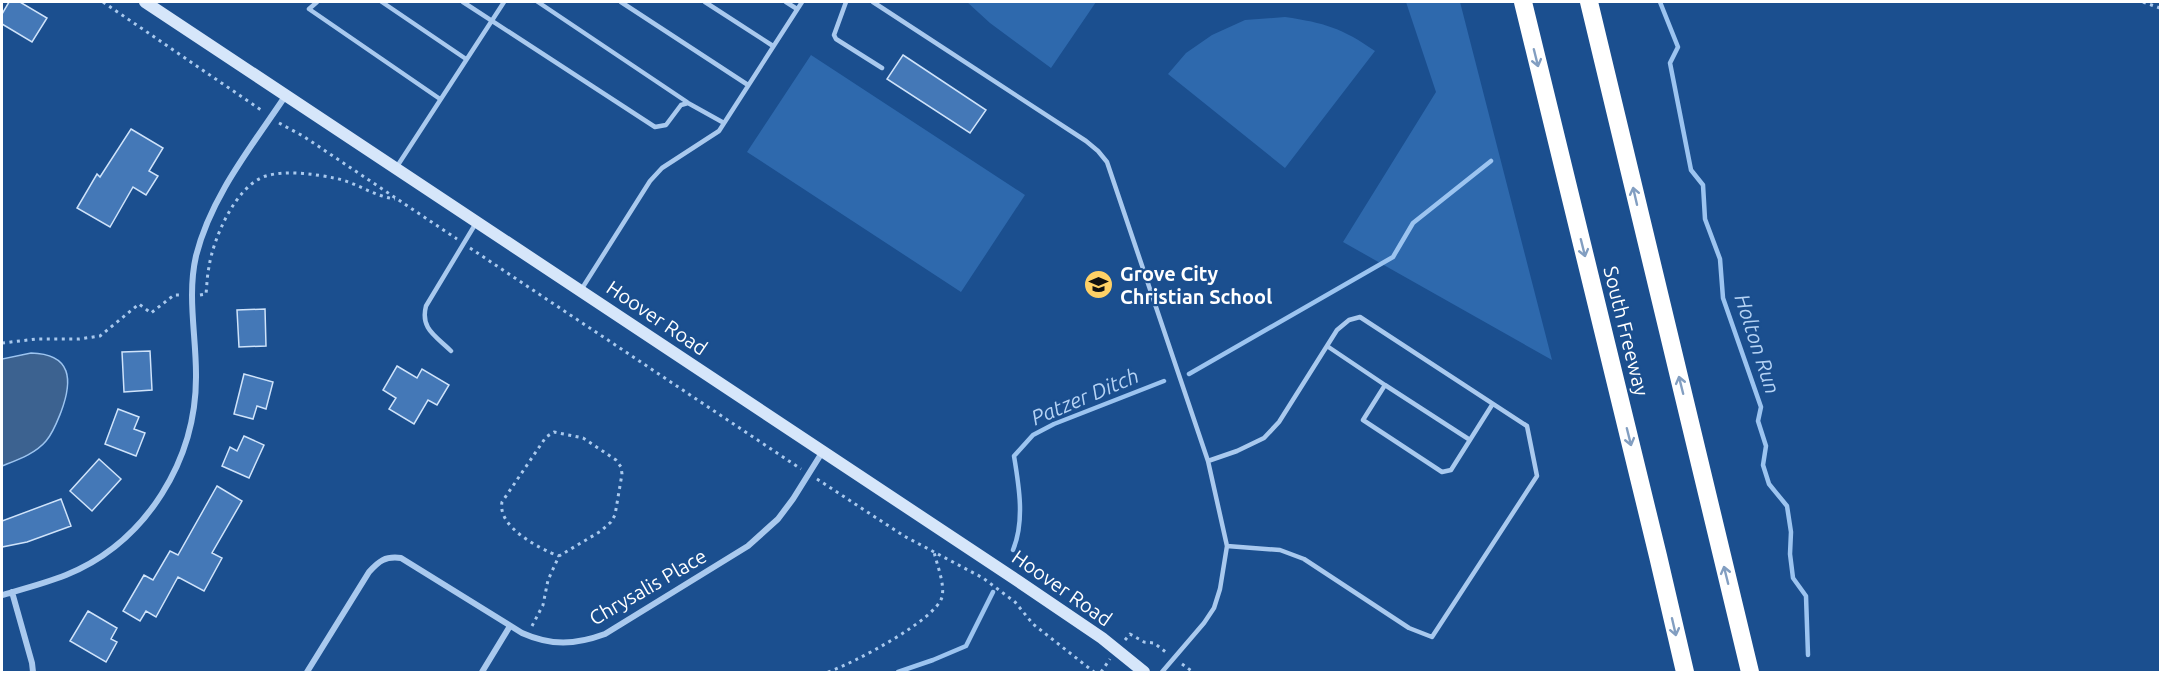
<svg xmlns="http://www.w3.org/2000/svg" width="2162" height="674" font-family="Ubuntu,sans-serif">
<rect width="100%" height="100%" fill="#1b4f8f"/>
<path fill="#2e69ad" d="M967,2H1096L1051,68L990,23Z
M1406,2H1460L1552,360L1343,242L1436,92Z
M1285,17C1325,23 1342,28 1375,51L1285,168L1168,74L1186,53L1212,35L1245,20Z
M811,55L1025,195L961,292L747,152Z"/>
<path fill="#3c6290" stroke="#9cc4f0" stroke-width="1.5" d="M31,353C72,354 73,380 61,412C57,422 53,433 46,441C35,454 17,460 2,466V359Z"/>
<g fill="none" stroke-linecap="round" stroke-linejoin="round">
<path stroke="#9cc4f0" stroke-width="4.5" d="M1660,2L1678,47L1670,63L1691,170L1703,185L1705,219L1720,259L1723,298L1761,407L1758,421L1766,446L1763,465L1769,484L1787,506L1791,532L1790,554L1793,578L1806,596L1808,655
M1189,374L1393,257L1413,223L1491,161
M1013,550C1025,521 1019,486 1014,456L1033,435L1054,424L1164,381
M898,672L933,660L966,646L993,592"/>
</g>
<path fill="#4478b7" stroke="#cfe3fa" stroke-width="1.5" d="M9,2H20L47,18L32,42L2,24V14Z
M903,55L986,110L970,133L887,79Z
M131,129L163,148L149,171L158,176L146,195L133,187L110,227L77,208L97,174L100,177Z
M265,309L266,346L239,347L237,310Z
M150,351L152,390L124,392L122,352Z
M397,366L417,378L422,369L449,385L437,405L428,400L414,424L389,409L396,398L383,390Z
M244,374L273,382L266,409L257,406L253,419L234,414Z
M118,409L139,417L134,429L145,433L136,456L105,444Z
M244,436L264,445L249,478L222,466L230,447L237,451Z
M99,459L121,479L92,511L70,491Z
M217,486L242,501L212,553L222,558L204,591L178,577L156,617L146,611L140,621L123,611L144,575L153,580L170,551L178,555Z
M61,499L71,526L27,542L2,547V521Z
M88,611L117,628L111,639L117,642L106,662L70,641Z"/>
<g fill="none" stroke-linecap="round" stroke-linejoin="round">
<path stroke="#a9c9ee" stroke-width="3" stroke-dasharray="3 4.5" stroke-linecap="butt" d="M103,2L264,112
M2143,2L2160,8
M279,123L303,136L457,239
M470,248L801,469
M200,295L206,294C207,285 207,276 209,267C213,239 236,185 266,176C285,170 314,174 334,178C356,182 373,196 395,199
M2,343L37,339H79L100,336L139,304L151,313L174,295H182
M817,479L904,536L983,578L1015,602L1033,624L1094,672
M532,626L543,605L548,580L559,556L601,531L611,522L615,515L622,474L621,467L616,460L583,438L554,432L546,437L502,502C497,527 540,549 559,556
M1125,640L1130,634L1144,642L1154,643L1167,653
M1182,664L1193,672
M828,672C852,664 936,620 942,597C945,584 937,565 934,552
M1101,672L1110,659"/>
<path stroke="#a9c9ee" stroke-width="4.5" d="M317,2L309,9L440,99
M382,2L466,59
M463,2L655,127L666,125L681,105L688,103L724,123
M538,2L687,102
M621,2L748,85
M705,2L773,46
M786,2L797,9
M846,2L834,35L836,39L882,68
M873,2L1086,141L1098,151L1107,162L1208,461L1227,546L1220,589L1214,608L1204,623L1162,672
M396,168L504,2
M581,290L650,181L662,168L719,131L802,2
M1327,346L1385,385L1363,420L1442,472L1451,470L1492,405
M451,351C436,336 420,329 426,306L476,223
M1385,385L1470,440
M1208,461L1237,451L1264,438L1279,422L1337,330L1349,320L1360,317L1527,426L1537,476L1432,637L1409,628L1304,559L1280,550L1227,546"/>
<path stroke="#a9c9ee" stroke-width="6" d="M12,592L32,663L33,672
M2,595C23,589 46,583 66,575C147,542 197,459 196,374C196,335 187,295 196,256C211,196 252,146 286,95
M307,672L369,572C379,561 385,556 401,558L522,633C551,646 575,645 605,634L748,546L778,519L793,499L823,451
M482,672L510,626"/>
<path stroke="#d6e6fa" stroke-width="12" d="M145,2L1018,581L1102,638L1144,672"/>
<path stroke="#fff" stroke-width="18" d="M1523,2L1658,556L1685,672
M1589,2L1750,672"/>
</g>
<defs><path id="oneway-shaft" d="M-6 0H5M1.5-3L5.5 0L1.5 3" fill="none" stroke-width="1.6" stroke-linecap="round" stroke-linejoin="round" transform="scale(1.5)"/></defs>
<g stroke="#829ec1">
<use href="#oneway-shaft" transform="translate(1536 58) rotate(76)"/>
<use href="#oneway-shaft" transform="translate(1635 196) rotate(-103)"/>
<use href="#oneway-shaft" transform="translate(1583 248) rotate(76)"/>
<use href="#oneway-shaft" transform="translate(1681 385) rotate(-104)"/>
<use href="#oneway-shaft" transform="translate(1629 437) rotate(76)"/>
<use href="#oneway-shaft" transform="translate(1726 575) rotate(-104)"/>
<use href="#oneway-shaft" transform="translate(1674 627) rotate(77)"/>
</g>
<defs>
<symbol id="school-disc" viewBox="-11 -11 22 22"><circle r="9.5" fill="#ffd166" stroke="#1b4f8f"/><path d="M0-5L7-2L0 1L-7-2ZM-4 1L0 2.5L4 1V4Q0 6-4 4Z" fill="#111"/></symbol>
</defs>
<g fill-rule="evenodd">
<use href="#school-disc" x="1082" y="268" width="33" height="33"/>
</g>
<g text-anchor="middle" stroke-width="4.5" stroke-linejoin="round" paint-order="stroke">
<g font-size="20" font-weight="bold" fill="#fff" stroke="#1b4f8f" text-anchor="start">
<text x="1120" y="281">Grove City<tspan x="1120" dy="23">Christian School</tspan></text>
</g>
<g font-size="20" fill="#fff" stroke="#1b4f8f">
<text transform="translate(657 318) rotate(34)" y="7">Hoover Road</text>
<text transform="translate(1626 331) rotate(76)" y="7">South Freeway</text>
<text transform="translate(648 587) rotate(-30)" y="7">Chrysalis Place</text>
<text transform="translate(1062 588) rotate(35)" y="7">Hoover Road</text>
</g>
<g font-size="21" font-style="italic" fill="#b5d3f5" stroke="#1b4f8f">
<text transform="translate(1757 344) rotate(72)" y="7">Holton Run</text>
<text transform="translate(1085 397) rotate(-23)" y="7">Patzer Ditch</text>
</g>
</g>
<rect width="2162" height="674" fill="none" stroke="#ffffff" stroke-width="6"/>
</svg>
